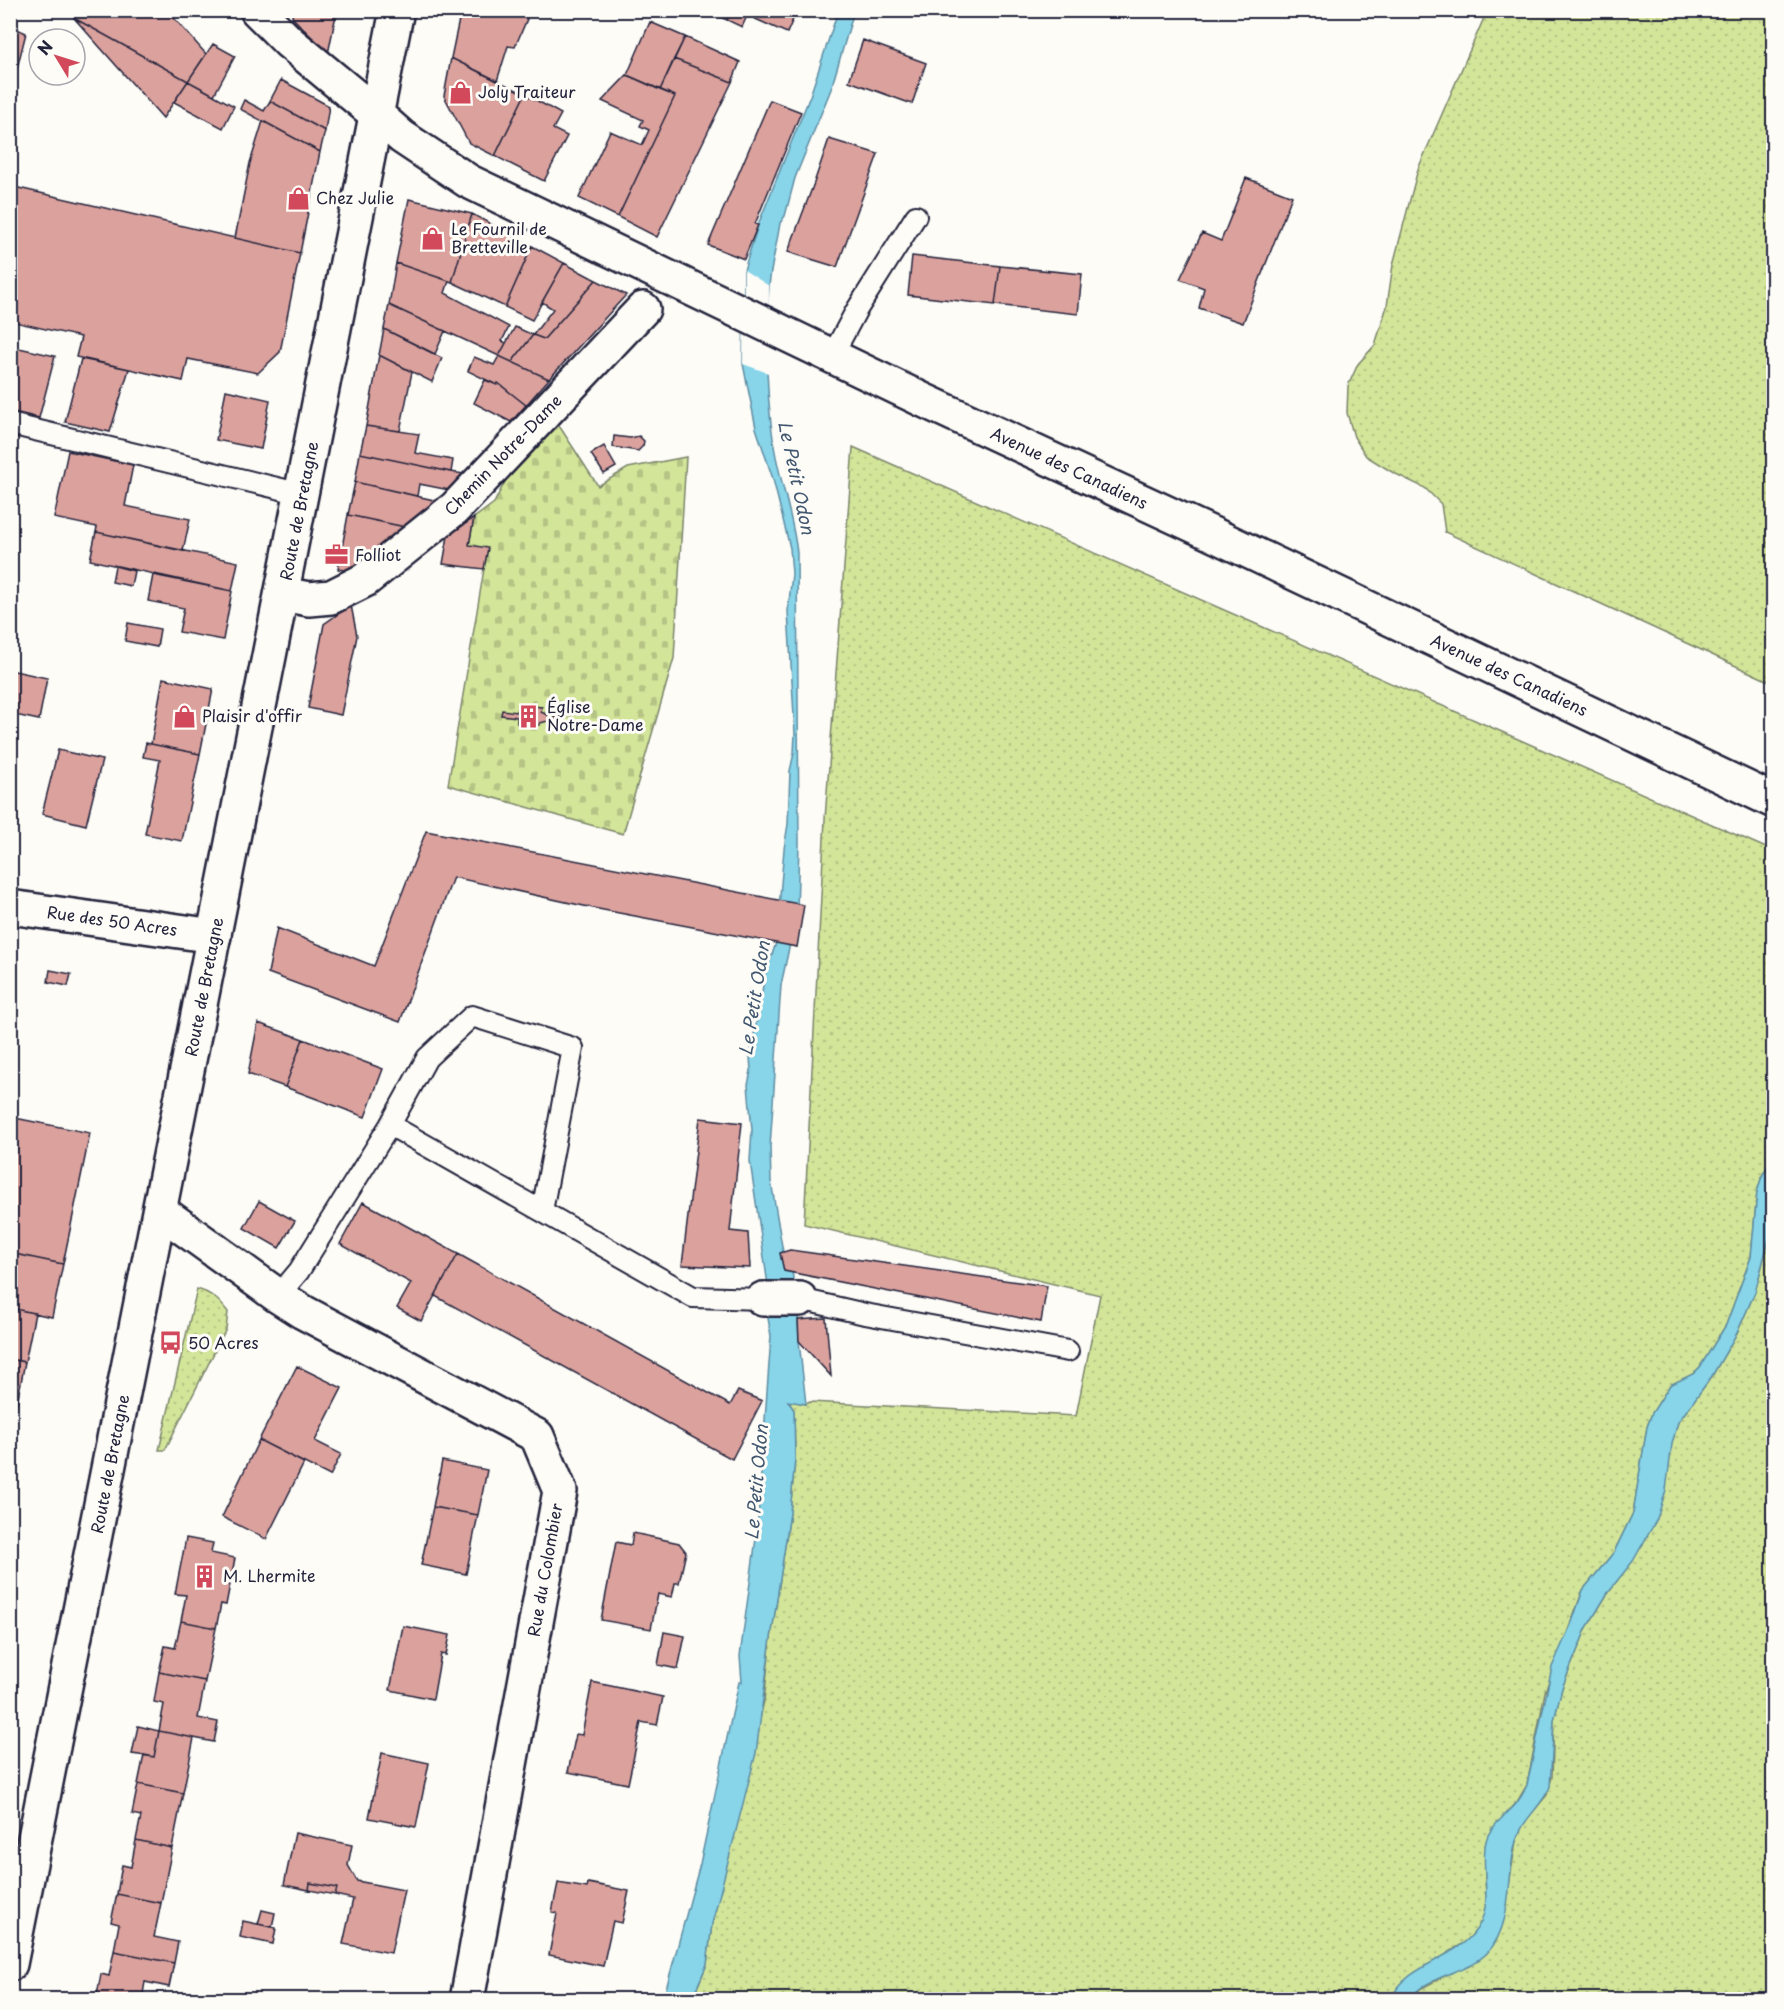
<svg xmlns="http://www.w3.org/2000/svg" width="1784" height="2010" font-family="'Playpen Sans',sans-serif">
<defs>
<pattern id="grass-dots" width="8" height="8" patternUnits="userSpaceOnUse" patternTransform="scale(1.5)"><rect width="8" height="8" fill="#d3e599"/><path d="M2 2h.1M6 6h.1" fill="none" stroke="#b5c485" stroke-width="1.8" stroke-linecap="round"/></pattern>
<pattern id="cemetery-stones" width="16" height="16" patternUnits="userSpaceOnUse" patternTransform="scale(1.5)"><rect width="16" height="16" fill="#d3e599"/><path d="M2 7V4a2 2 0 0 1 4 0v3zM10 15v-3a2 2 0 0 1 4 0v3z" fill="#b5c485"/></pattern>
</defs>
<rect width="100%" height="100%" fill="#fdfcf7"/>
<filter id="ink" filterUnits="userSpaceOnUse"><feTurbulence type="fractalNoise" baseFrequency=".0167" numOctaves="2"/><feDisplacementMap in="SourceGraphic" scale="12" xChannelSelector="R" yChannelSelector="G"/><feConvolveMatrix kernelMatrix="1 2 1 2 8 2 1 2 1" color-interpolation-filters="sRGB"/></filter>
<g filter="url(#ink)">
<path fill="url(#grass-dots)" stroke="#7a846a" stroke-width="1.5" d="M1487,11H1773V683L1445,532L1441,504L1425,488L1392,472L1366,456L1354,437L1347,413L1348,386L1358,364L1375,345L1387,306L1393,265L1418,169Z
M853,447L1773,851V1157L1762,1176L1757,1192L1751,1257L1726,1325L1700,1367L1693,1374L1670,1385L1652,1413L1647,1427L1633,1513L1614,1552L1583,1590L1545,1692L1527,1785L1517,1802L1491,1832L1486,1842L1485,1882L1487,1901L1483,1919L1479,1927L1467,1941L1418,1972L1393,1995L1391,1999L692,2000L707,1964L712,1924L764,1701L770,1645L790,1513L795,1459L794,1410L787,1400L806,1404L810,1402L1076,1416L1100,1295L804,1224L825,819Z
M1773,1224V1999L1410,2000L1420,1989L1486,1954L1496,1940L1503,1923L1516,1841L1523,1824L1547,1795L1552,1777L1554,1720L1562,1688L1586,1629L1609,1591L1643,1544L1678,1422L1712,1376L1737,1333L1755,1292Z
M197,1289C211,1293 219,1300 228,1312L226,1329L165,1450H159Z"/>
<path fill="url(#cemetery-stones)" stroke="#7a846a" stroke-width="1.5" d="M556,421L598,486L628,468L686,457L674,658L623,834L448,785L484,569L469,545L474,518L494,503L510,472Z"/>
<path fill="#88d4e8" stroke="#5f8da3" stroke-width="1.5" d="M838,11H854L831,89L795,178L785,216L780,223C777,244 771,265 769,286C765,338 766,394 774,446C780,482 793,516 797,553L799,844L797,911L781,985L770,1147L771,1181L783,1252L781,1253L792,1271L798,1310L799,1341L806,1404L788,1401L794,1410L795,1459L790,1513L770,1645L756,1753L712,1924L707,1964L692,1999L663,2000L700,1864L739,1682H742L740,1656L757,1531L771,1336L767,1312L768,1285L750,1161L752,1130L748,1085L751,1071L750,1056L765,975L776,943L784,849L788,824L790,771L794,753L795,734L788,611L792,574L790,548L773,479L756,428L743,364L744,270L758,225L810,96Z
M1773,1157V1224L1755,1292L1737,1333L1712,1376L1678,1422L1672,1444L1666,1490L1657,1519L1633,1561L1609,1591L1586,1629L1562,1688L1554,1720L1550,1787C1541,1807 1522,1820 1516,1841C1506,1876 1514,1923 1488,1952C1469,1973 1426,1975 1410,1999H1391C1405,1966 1451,1960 1473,1934C1497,1906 1479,1873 1486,1841C1489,1827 1506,1815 1515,1805C1520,1799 1524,1792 1527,1785L1552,1667L1572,1622L1583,1590L1614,1552L1633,1513L1647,1427L1652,1413L1670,1385L1693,1374L1700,1367L1726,1325L1751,1257L1757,1192L1762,1176Z"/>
<path fill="#fdfcf7" d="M744,270L769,286L768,373L743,364Z"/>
<path fill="#dba19d" stroke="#22223b" stroke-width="1.5" d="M68,10H167L206,54L188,81L74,18Z
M293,10H337L328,54L292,17Z
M461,10H509L527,19L515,47L508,46L497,81L451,58Z
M704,10H732L727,20Z
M732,10L747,16L742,27L727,20Z
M735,10H797L787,33Z
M74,18L188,81L163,118Z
M650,22L685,37L660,90L627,75Z
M10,26L26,33L10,96Z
M685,37L740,62L732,82L674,59Z
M863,40L926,63L912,104L849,81Z
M213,44L235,56L214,95L188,81Z
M451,58L525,94L495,156L469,143L444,96Z
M674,59L732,82L657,237L618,217L675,96L660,90Z
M627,75L675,96L618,217L579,198L610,131L642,145L649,130L640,126L643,120L602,101Z
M281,80L329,106L325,131L270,101Z
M188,81L234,106L223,128L174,102Z
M525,94L561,114L553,129L567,136L544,181L495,156Z
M244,100L264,111L270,101L325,131L320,152L240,109Z
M770,100L801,112L755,224L758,225L744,259L708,245Z
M263,121L320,152L300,253L235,238L250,163Z
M829,139L878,154L837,267L788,252L814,183Z
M1246,178L1292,196L1243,323L1199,308L1204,288L1180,279L1202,233L1221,241Z
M10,186L300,253L280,352L258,373L188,359L183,381L76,357L81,337L10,321Z
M409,199L472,214L452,282L396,263Z
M472,214L532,246L505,307L452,282Z
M532,246L564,263L532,320L505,307Z
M912,256L1000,266L995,305L908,295Z
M396,263L449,281L445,293L509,327L502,341L506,343L499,356L389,305Z
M564,263L596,280L544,339L533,335L553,309L542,302Z
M1000,266L1082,274L1078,314L995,305Z
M596,280L626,295L549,379L512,362L533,335L544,339Z
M389,305L445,331L435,354L384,329Z
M515,327L533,335L512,362L499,356Z
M384,329L442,358L432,382L379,355Z
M10,346L55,356L39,418L10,411Z
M379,355L412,372L400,431L366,426Z
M499,356L549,379L526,405L498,383L497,385L468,371L474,357L494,365Z
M81,359L129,369L110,432L65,422Z
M485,380L497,385L498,383L526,405L511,422L474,403Z
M226,390L270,400L261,449L216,440Z
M366,426L419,434L415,453L453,460L451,472L360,453Z
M614,436L630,438L639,436L644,441L643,446L638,451L613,447Z
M604,446L616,467L604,474L591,454Z
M68,451L133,465L125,506L190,519L183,551L96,532L97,527L54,518Z
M360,453L451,472L464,474L449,490L419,484L417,496L355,482Z
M355,482L438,501L405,527L348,515Z
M348,515L405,527L349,571L338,569Z
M474,518L469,545L488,548L484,569L443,564L448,536Z
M96,532L238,562L232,591L90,560Z
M115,566L134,571L131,586L112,582Z
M153,575L232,591L223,640L179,632L184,608L148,601Z
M351,605L357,636L341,715L308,708L324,624Z
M128,623L160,629L157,647L125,641Z
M10,670L47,678L39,720L10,714Z
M163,678L213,689L200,754L151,744Z
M518,705L542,707L541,712L552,717L561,718V721L552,720L540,723V725L517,723V717L501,715L502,710L517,712Z
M146,743L200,754L182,841L145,834L160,760L143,757Z
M58,750L102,760L86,825L42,814Z
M426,831L804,905L797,947L593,908L453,877L400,1022L268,973L277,928L374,966Z
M50,970L71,974L68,986L48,982Z
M258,1023L303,1039L285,1087L248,1074Z
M303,1039L383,1069L365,1117L285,1087Z
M10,1117L90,1133L63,1264L10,1253Z
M700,1118L742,1123L730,1231L748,1233L750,1268L682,1265Z
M259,1201L295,1221L279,1248L244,1228Z
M363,1202L458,1254L421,1321L397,1308L411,1283L340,1244Z
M790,1250L1047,1286L1041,1322L784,1271L780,1253Z
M10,1253L63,1264L52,1317L10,1308Z
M458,1254L730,1405L738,1391L762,1401L732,1459L435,1296Z
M10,1308L35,1313L25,1362L10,1359Z
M826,1318L831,1376L799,1341L798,1320Z
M10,1359L25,1362L15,1413L10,1412Z
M297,1366L342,1388L315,1441L341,1454L330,1476L259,1440Z
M259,1440L304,1463L266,1539L222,1517Z
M442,1461L487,1470L478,1515L433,1507Z
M433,1507L478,1515L466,1574L421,1565Z
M633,1533L679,1543L686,1552L679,1583H675L672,1597L658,1594L651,1629L601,1620L616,1542L631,1545Z
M186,1538L213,1543L211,1553L235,1558L226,1605L221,1604L216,1628L181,1621L186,1595L175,1594Z
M181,1621L216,1628L205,1681L159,1672L165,1646L175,1648Z
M403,1626L450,1635L446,1655L441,1654L433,1699L390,1690Z
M664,1632L685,1636L678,1669L658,1665Z
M159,1672L205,1681L198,1718L218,1722L214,1742L159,1731L164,1704L154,1702Z
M592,1682L663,1697L657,1725L641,1722L628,1784L568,1772L576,1734L582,1735Z
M138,1726L159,1731L154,1757L132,1754Z
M159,1731L194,1738L183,1793L138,1784L144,1755L154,1757Z
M382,1753L429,1763L416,1827L369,1818Z
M138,1784L183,1793L172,1848L136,1840L141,1816L132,1814Z
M295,1833L352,1845L348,1865L357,1881L404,1890L391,1953L343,1944L353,1899L335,1895L337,1888L310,1883L309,1890L284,1885Z
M136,1840L172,1848L161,1903L117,1894L122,1865L131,1867Z
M310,1883L337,1888L335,1895L309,1890Z
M558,1883L587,1888L588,1883L629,1891L622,1923L613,1921L603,1966L549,1955L557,1913L552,1912Z
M117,1894L161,1903L154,1937L178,1942L174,1963L114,1951L119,1924L111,1922Z
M262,1910L275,1913L272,1927L258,1924Z
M243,1921L276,1928L273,1944L240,1937Z
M114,1951L174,1963L169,1987L145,1982L142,2000H96L101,1974L109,1976Z"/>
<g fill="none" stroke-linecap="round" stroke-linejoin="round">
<defs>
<path id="service" d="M832,356L856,311L916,216
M10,424L302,494
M542,1211L573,1048L472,1016L427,1058L390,1125L693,1297L763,1299
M278,1296L299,1271L390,1125
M800,1299L865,1314L1068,1351"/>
<path id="minor" d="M282,594L309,599L331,597L365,580L455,508L643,309
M10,907L214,936
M160,1211L278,1296L303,1312L537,1436L560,1491L467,2000
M763,1299H800"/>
<path id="tertiary" d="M257,10L289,42L376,114"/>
<path id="secondary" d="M376,114L402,137L468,181L923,400L1208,532L1774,801
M10,1964L397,10"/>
</defs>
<use href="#service" stroke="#22223b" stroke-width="24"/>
<use href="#minor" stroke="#22223b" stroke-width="38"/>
<use href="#tertiary" stroke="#22223b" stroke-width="38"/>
<use href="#secondary" stroke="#22223b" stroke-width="38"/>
<use href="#service" stroke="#fdfcf7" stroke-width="20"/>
<use href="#minor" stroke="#fdfcf7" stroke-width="33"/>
<use href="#tertiary" stroke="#fdfcf7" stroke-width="33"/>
<use href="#secondary" stroke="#fdfcf7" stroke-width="33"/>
</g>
</g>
<defs>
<symbol id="shop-bare" viewBox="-9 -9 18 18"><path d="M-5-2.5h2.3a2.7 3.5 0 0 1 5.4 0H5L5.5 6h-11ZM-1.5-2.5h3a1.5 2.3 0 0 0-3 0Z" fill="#d1495b" stroke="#fdfcf7" stroke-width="2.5" paint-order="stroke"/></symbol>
<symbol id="office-bare" viewBox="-9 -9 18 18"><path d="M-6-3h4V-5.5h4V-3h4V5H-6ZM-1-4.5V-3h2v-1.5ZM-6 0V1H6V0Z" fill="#d1495b" stroke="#fdfcf7" stroke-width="2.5" paint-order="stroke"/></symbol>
<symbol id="building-bare" viewBox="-9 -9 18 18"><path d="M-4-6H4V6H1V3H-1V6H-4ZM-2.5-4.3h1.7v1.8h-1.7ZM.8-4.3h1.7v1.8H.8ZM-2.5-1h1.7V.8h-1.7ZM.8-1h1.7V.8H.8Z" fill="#d1495b" stroke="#fdfcf7" stroke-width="2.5" paint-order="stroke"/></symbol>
<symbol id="bus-bare" viewBox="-9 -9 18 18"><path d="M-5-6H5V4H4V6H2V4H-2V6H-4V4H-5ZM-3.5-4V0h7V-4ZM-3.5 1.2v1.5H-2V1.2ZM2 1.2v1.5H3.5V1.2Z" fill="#d1495b" stroke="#fdfcf7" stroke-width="2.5" paint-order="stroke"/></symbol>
</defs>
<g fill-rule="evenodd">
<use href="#shop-bare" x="444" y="76" width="33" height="33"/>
<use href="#shop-bare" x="282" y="182" width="33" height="33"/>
<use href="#shop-bare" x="416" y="222" width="33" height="33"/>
<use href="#office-bare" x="320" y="538" width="33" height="33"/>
<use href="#shop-bare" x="168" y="700" width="33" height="33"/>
<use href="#building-bare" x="512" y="700" width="33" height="33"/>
<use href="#bus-bare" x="154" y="1326" width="33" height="33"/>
<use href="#building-bare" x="188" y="1560" width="33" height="33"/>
</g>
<g text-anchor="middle" stroke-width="6" stroke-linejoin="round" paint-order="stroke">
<g font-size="16" fill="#22223b" stroke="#fdfcf7" text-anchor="start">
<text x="478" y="98">Joly Traiteur</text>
<text x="316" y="204">Chez Julie</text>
<text x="451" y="235">Le Fournil de<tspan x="451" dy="18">Bretteville</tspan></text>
<text x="355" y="561">Folliot</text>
<text x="547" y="713">Église<tspan x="547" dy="18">Notre-Dame</tspan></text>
<text x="202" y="722">Plaisir d'offir</text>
<text x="188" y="1349">50 Acres</text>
<text x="223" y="1582">M. Lhermite</text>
</g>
<g font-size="16" fill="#22223b" stroke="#fdfcf7">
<text transform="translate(503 455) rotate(-46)" y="6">Chemin Notre-Dame</text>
<text transform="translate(1069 468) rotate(25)" y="6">Avenue des Canadiens</text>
<text transform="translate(299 511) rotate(-79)" y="6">Route de Bretagne</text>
<text transform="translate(1509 675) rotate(25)" y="6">Avenue des Canadiens</text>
<text transform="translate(112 921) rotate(8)" y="6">Rue des 50 Acres</text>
<text transform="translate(204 987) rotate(-79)" y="6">Route de Bretagne</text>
<text transform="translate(110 1464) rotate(-79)" y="6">Route de Bretagne</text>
<text transform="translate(545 1570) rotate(-80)" y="6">Rue du Colombier</text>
</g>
<g font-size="18" font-style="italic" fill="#41576f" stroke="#fdfcf7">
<text transform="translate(796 478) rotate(78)" y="6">Le Petit Odon</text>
<text transform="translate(755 998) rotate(-81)" y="6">Le Petit Odon</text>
<text transform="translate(757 1482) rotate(-85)" y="6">Le Petit Odon</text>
</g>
</g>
<rect width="1784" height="2010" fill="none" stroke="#fdfcf7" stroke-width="36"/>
<rect x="18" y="18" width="1748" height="1974" fill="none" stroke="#22223b" stroke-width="2" filter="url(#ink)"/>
<g transform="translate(57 57) rotate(308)"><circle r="28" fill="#fdfcf7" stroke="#a5a5ac" stroke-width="1.5"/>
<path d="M0-4.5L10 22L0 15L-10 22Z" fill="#d1495b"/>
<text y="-9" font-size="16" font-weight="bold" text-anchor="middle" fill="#22223b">N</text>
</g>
</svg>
